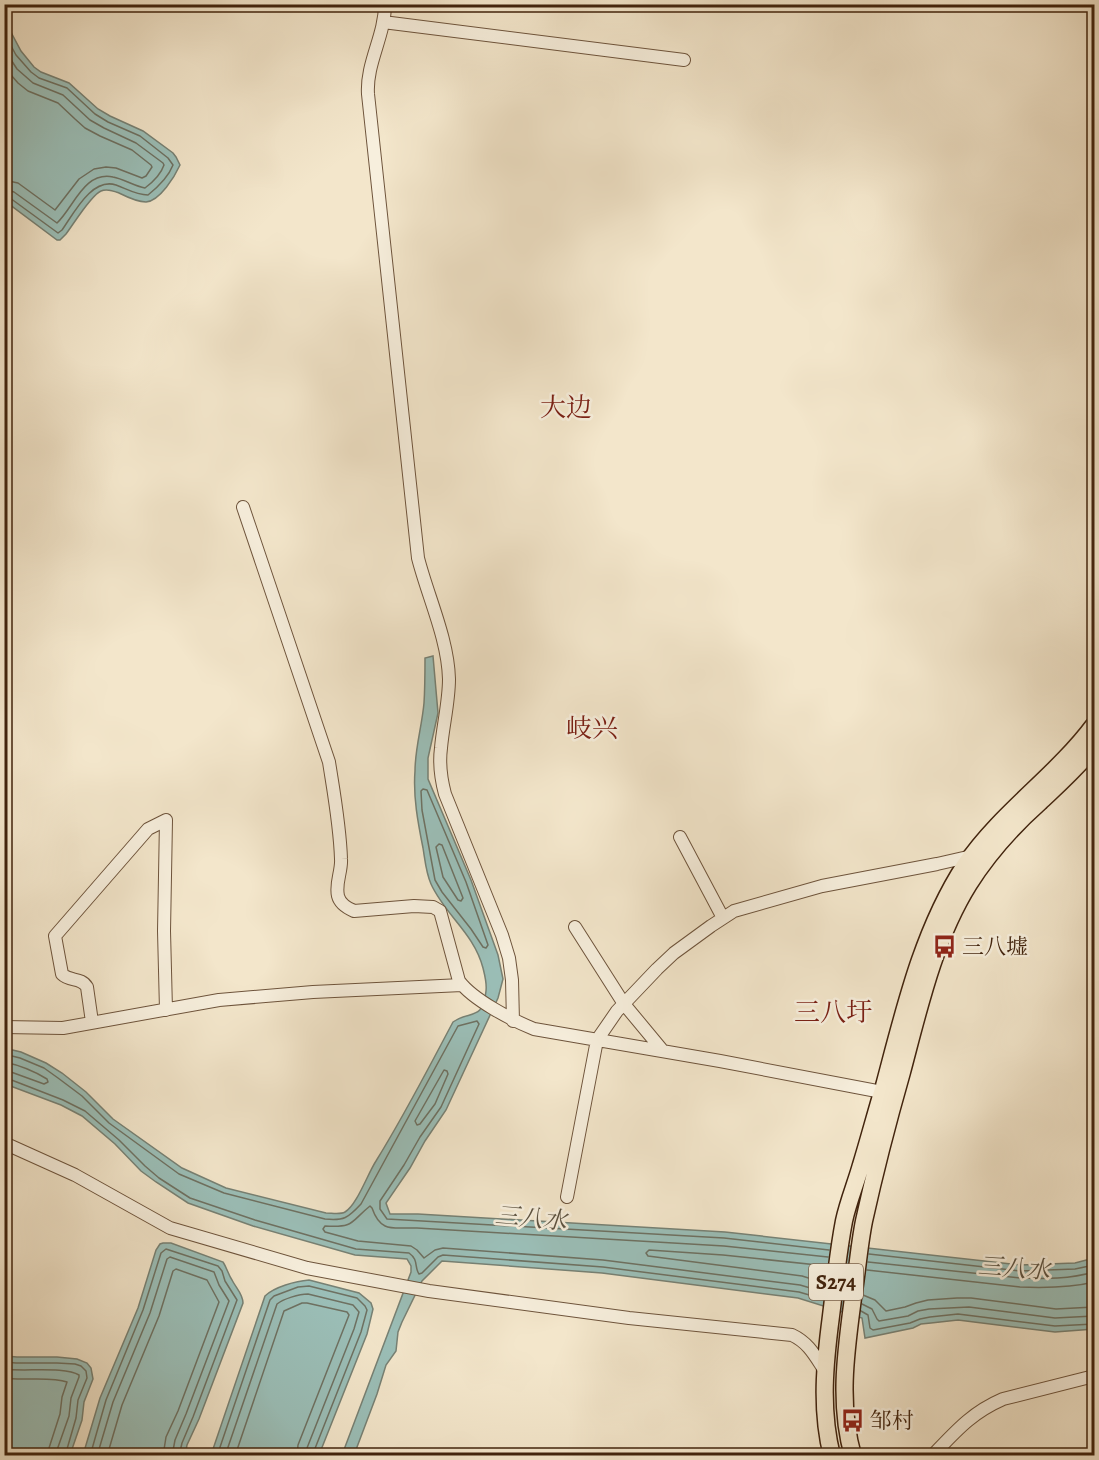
<svg xmlns="http://www.w3.org/2000/svg" width="1099" height="1460" font-family="Alegreya,'Noto Serif SC',serif">
<rect width="100%" height="100%" fill="#f3e6cb"/>
<filter id="stains"><feTurbulence type="fractalNoise" baseFrequency=".00333" numOctaves="4"/><feColorMatrix values="0 0 0 0 .2 0 0 0 0 .09 0 0 0 0 .02 0 0 0 .5 -.17"/></filter>
<radialGradient id="worn" r=".72"><stop offset=".6" stop-color="#630" stop-opacity="0"/><stop offset="1" stop-color="#630" stop-opacity=".3"/></radialGradient>
<path fill="#9bbfb8" stroke="#778174" stroke-width="1.5" d="M4,19L21,51L34,67L41,72L69,83L98,109L110,116L143,131L173,153L176,157L180,165C175,176 160,201 146,202C137,202 127,197 119,193C114,191 107,188 101,191C91,195 73,225 66,234L60,240H57L5,201Z
M433,656L438,713L428,758V779L471,880L498,955L503,979L498,998L446,1110L425,1141L410,1168L386,1203L390,1214H418L725,1232L1020,1265L1075,1263L1094,1258V1329L1055,1332L958,1320L931,1323L921,1324L913,1328L865,1338L862,1318L798,1298L602,1273L442,1261L422,1281L402,1322L398,1332L396,1351L386,1365L377,1394L354,1455H342L411,1272V1266L407,1259L355,1255L253,1226L188,1203L156,1182L141,1171L115,1144L82,1116L61,1105L5,1084L4,1048L21,1052L46,1063L62,1073L86,1092L113,1119L182,1168L226,1188L326,1213C332,1213 340,1215 345,1212C357,1205 368,1173 376,1161C404,1116 428,1069 453,1022C469,1010 483,1022 486,991C487,983 485,976 483,968C474,933 445,915 431,884C426,873 425,860 423,848C418,823 413,797 415,771C415,748 422,726 424,703C425,688 425,673 425,658Z
M163,1243H171L223,1262C227,1268 228,1274 232,1280C236,1288 243,1294 243,1303L199,1419L187,1445L185,1455H83L100,1398L138,1308L156,1250L160,1244Z
M309,1280L359,1293L371,1303L373,1309L367,1334L319,1455H211L265,1296C274,1287 296,1281 309,1280Z
M5,1356L17,1357H57L77,1359L87,1363L91,1368L93,1379L84,1402L82,1420L70,1455H5Z"/>
<g fill="none" stroke-linecap="round" stroke-linejoin="round">
<path stroke="#6e7162" stroke-width="1.5" d="M4,33L16,55L31,72L39,78L67,88L95,114L108,122L140,136L168,158L173,165C168,178 158,187 148,195C136,195 127,189 116,185C92,177 74,213 62,230L58,233L10,198L4,197
M4,49L17,69L33,83L63,95L90,120L104,128L136,143L163,163L164,165C161,174 153,182 145,188C134,186 124,179 113,177C84,171 74,207 57,223L14,192L4,189
M4,67L18,83L28,91L58,103L75,119L85,128L100,136L132,150L151,165L152,167L146,176L142,178L116,168L106,167L94,169L79,179L55,210L18,183L4,180
M423,789L427,790L466,882L488,945L486,948L483,947L471,929L442,892L435,880L422,810L421,791Z
M439,844L442,845L463,898L461,901L458,900L443,877L436,847Z
M4,1054L20,1058L44,1068L58,1078L82,1096L109,1123L179,1174L224,1193L325,1219C344,1221 348,1218 361,1204L458,1026L477,1021L479,1024L441,1107L420,1137L404,1165L380,1201V1209L387,1219L724,1238L829,1250
M4,1062C19,1065 34,1071 47,1079L48,1082L44,1084L11,1072L4,1071
M444,1070L447,1071L448,1074L435,1104L420,1124L417,1125L415,1121Z
M4,1078L9,1079L63,1100L85,1111L119,1140L145,1166L159,1178L190,1198L255,1220L356,1249L409,1253C419,1260 414,1267 419,1274L422,1273L438,1257L443,1255L603,1267L799,1292L823,1299
M869,1254L1020,1271L1075,1269L1094,1265
M868,1262L1020,1278C1045,1279 1070,1279 1094,1272
M867,1270L1020,1287C1045,1288 1070,1288 1094,1282
M825,1283L802,1276L648,1256L646,1253L649,1250L723,1255L827,1266
M824,1292L800,1285L603,1260L443,1248L435,1250L424,1258L417,1250L411,1246L358,1241L325,1232L323,1229L325,1226C355,1228 350,1222 370,1206L372,1208C381,1234 394,1227 417,1228L724,1246L828,1257
M863,1295L875,1300L886,1311L905,1307L916,1303L928,1300L957,1298H971L1056,1309L1094,1307
M862,1304L872,1309L877,1319L879,1321L908,1316L918,1311L929,1309L969,1307L1055,1318L1094,1316
M861,1311L868,1315L870,1328L873,1330L910,1323L920,1319L930,1317L958,1314L1055,1326L1094,1324
M4,1362L16,1363H57L75,1364L81,1366L86,1371L87,1378L78,1400L76,1418L65,1456
M4,1369C23,1372 65,1366 79,1375V1377L71,1398L69,1416L57,1450V1456
M4,1378C23,1381 51,1376 67,1382L62,1397L60,1414L49,1448L48,1456
M90,1456L106,1400L143,1310L161,1253L166,1249L218,1266L222,1271L225,1281L237,1300L193,1417L182,1443L179,1456
M97,1456L113,1402L150,1313L167,1259L170,1257L214,1272L219,1285L229,1301L186,1414L175,1440L172,1456
M107,1456L122,1405L159,1316L173,1271L176,1269L207,1280L219,1302L178,1411L166,1437L163,1456
M217,1456L270,1300L274,1296L298,1287L309,1286L357,1298L365,1306L367,1310L361,1332L314,1451L313,1456
M225,1456L277,1304C283,1299 299,1294 308,1294L353,1305L359,1312L354,1329L307,1448L306,1456
M235,1456L284,1311L302,1303H307L347,1312L349,1315L298,1445L297,1456"/>
<defs>
<path id="minor" d="M385,4C385,36 366,63 368,94L418,558C428,597 448,639 449,679C449,702 443,725 441,748C439,763 441,779 445,794L502,935L509,958L512,980L513,1021
M383,22L684,60
M243,507L329,762C334,794 340,826 341,859C342,871 335,883 338,896C340,904 347,908 354,911L414,906L433,907L440,911L459,981C473,1000 512,1020 534,1029L720,1061L882,1092
M680,837L723,918
M575,927L624,1004L663,1051
M92,1022L87,987C81,977 70,982 62,974L55,936L148,829L166,820L164,931L166,1010
M4,1027L63,1028L219,1000L313,992L462,985
M4,1143L75,1175L170,1228L307,1268L429,1291L629,1318L792,1335C809,1343 815,1356 825,1371
M567,1197L597,1040L617,1011L657,969L674,953L711,926L734,911L822,886L937,864L972,856
M932,1456C956,1431 971,1413 1003,1399L1094,1376"/>
<path id="major" d="M832,1456C820,1409 825,1362 831,1316C835,1284 838,1252 844,1221C848,1202 856,1183 861,1165C869,1139 876,1112 884,1086C904,1011 922,931 965,865C1001,812 1056,776 1094,725
M853,1456C838,1403 846,1351 853,1298C857,1273 859,1246 864,1221C875,1171 888,1121 902,1072C919,1008 934,940 969,884C988,854 1013,826 1040,802C1059,784 1078,767 1094,747"/>
</defs>
<use href="#minor" stroke="#6e543c" stroke-width="14"/>
<use href="#major" stroke="#41230d" stroke-width="19"/>
<use href="#minor" stroke="#f7efdd" stroke-width="12"/>
<use href="#major" stroke="#f3e6cb" stroke-width="16"/>
</g>
<defs>
<symbol id="bus-bare" viewBox="-9 -9 18 18"><path d="M-5-6H5V4H4V6H2V4H-2V6H-4V4H-5ZM-3.5-4V0h7V-4ZM-3.5 1.2v1.5H-2V1.2ZM2 1.2v1.5H3.5V1.2Z" fill="#8f2418" stroke="#f7efdd" stroke-width="2.5" paint-order="stroke"/></symbol>
</defs>
<g fill-rule="evenodd">
<use href="#bus-bare" x="928" y="930" width="33" height="33"/>
<use href="#bus-bare" x="836" y="1404" width="33" height="33"/>
</g>
<g text-anchor="middle" stroke-width="5" stroke-linejoin="round" paint-order="stroke">
<rect fill="#f7efdd" stroke="#78604b" stroke-width="1.5" x="809" y="1264" width="54" height="36" rx="4.5"/>
<g font-size="21" font-weight="bold" fill="#41230d">
<text x="836" y="1289">S274</text>
</g>
<g font-size="22" fill="#41230d" stroke="#f7efdd" text-anchor="start">
<text x="962" y="954">三八墟</text>
<text x="870" y="1428">邹村</text>
</g>
<g font-size="24" font-style="italic" fill="#5c5240" stroke="#f7efdd">
<text transform="translate(531 1218) rotate(5)" y="8">三八水</text>
<text transform="translate(1014 1268) rotate(4)" y="8">三八水</text>
</g>
<g font-size="26" fill="#7a1f14" stroke="#f7efdd">
<text x="566" y="416">大边</text>
<text x="592" y="737">岐兴</text>
<text x="833" y="1021">三八圩</text>
</g>
</g>
<rect width="1099" height="1460" fill="none" stroke="#f3e6cb" stroke-width="24"/>
<rect x="6" y="6" width="1087" height="1448" fill="none" stroke="#41230d" stroke-width="3"/>
<rect x="12" y="12" width="1075" height="1436" fill="none" stroke="#41230d" stroke-width="1.5"/>
<rect width="100%" height="100%" filter="url(#stains)"/>
<rect width="100%" height="100%" fill="url(#worn)"/>
</svg>
